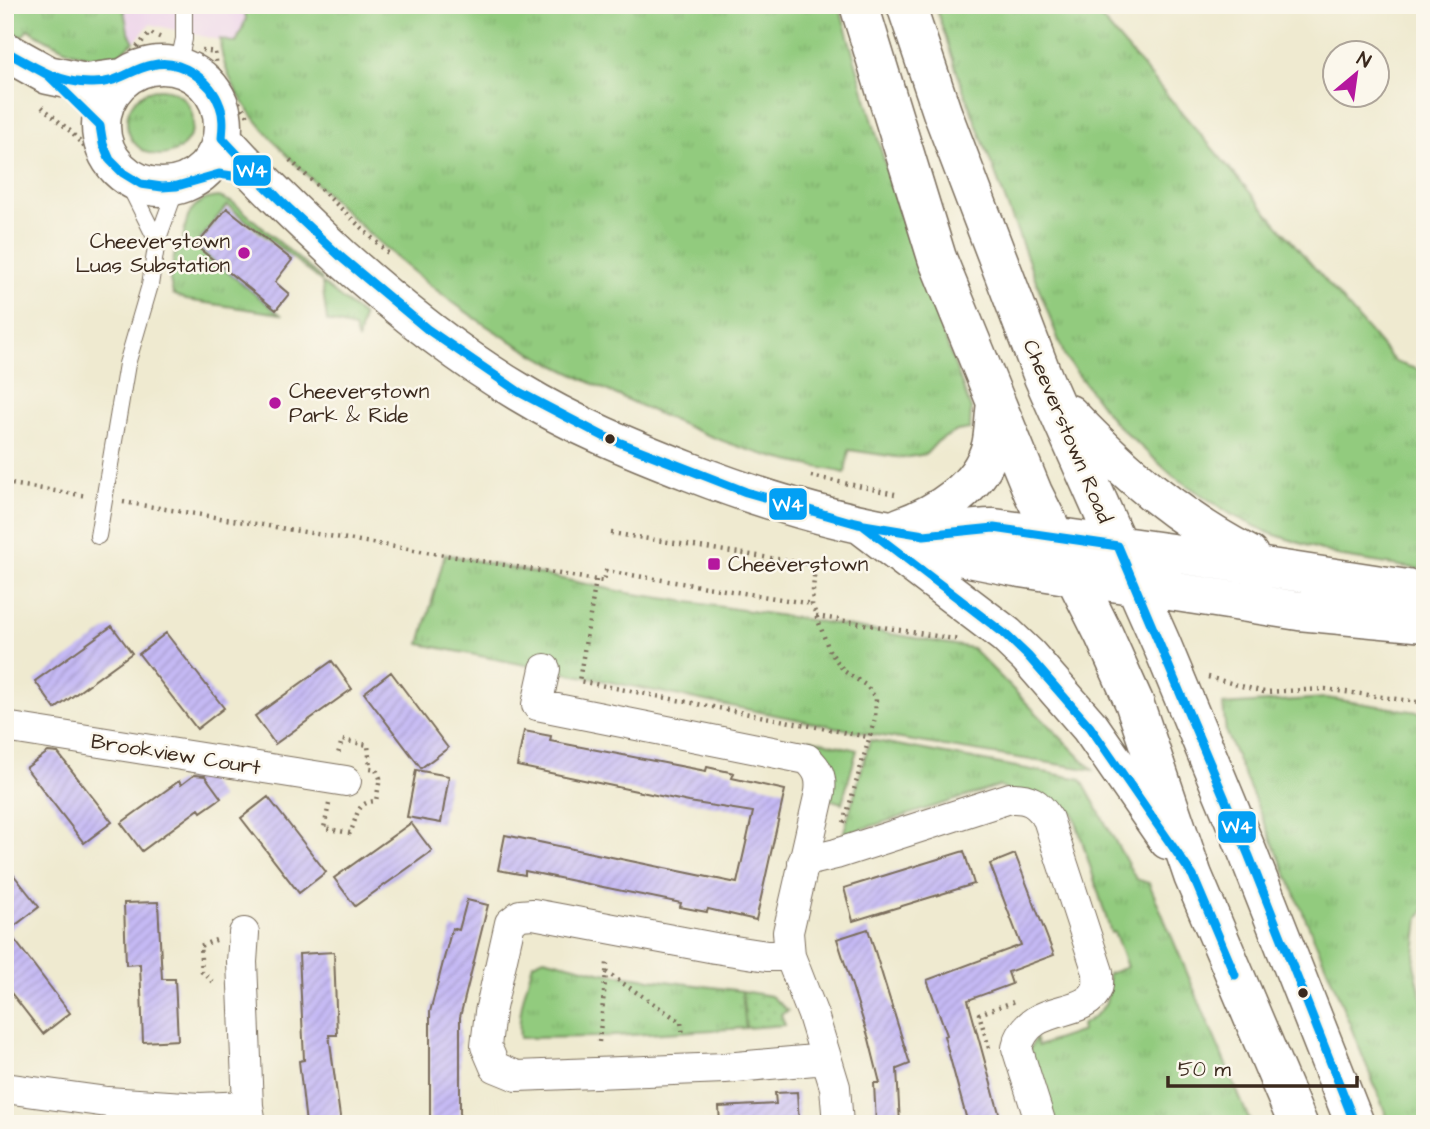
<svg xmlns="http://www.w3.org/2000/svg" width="1430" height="1129" font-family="'Architects Daughter',sans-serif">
<defs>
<pattern id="grass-tufts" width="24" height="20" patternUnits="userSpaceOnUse" patternTransform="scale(1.75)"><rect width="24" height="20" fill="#92cb7e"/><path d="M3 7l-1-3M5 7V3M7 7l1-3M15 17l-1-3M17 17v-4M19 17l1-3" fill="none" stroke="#7fae6c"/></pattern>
<pattern id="park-dots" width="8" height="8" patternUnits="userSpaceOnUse" patternTransform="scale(1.75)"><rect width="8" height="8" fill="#92cb7e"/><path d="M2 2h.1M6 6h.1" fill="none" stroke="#7fae6c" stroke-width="1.8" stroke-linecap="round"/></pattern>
<pattern id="building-hatch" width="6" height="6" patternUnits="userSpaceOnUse" patternTransform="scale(1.75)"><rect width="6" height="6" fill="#c5b9f4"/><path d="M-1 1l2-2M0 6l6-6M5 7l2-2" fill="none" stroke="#aa9fd1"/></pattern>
</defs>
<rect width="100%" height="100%" fill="#fbf7ec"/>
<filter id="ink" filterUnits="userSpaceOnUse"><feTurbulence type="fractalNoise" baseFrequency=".0143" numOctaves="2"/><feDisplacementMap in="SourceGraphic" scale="14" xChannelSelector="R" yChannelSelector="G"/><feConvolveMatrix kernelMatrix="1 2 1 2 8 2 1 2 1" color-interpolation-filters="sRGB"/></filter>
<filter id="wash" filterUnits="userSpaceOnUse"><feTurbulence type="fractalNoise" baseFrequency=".00686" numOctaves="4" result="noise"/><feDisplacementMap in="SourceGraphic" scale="28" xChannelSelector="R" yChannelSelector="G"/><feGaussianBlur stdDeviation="1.57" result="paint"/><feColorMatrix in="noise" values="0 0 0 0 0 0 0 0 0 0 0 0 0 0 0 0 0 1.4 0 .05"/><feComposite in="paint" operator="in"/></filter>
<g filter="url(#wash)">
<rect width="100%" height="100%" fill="#efead0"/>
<path fill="#ecd1ea" d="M123,5H244L246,19L236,44L150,24L134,42L128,31Z"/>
<path fill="url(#grass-tufts)" stroke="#667a4e" stroke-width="2" d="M5,5H123L128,31L134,42C130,45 125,50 121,53C92,68 53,44 28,29L22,37L5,30Z
M244,5H839L902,222L971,409L970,429L957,431L938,441L926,454L903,458L849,450L845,473C821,467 797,464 773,457C733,447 692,429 654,412C612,393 570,374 530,352C448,307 377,243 310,178C274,143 222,92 220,39L236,43L246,19Z
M935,5H1090L1395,362L1425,372V570L1343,557L1269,533L1232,515L1173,476L1114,422L1065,357L960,81Z
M127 122a33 33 0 1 1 66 0a33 33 0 1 1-66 0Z
M219,197L234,203L322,279L321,281L227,205L195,246L280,314L186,300L173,294L170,280L176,245H182C186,218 189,199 219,197Z
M322,283L363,316L358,341L354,328L327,321Z
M445,554L628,593L817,621L972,648L1093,770L870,734L420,644Z
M1326,698L1425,713V909L1419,917L1414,965L1425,1012V1124H1390L1334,985L1226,733L1223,705Z
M810,739L857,750L842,803L828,799L807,756Z
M870,740L1081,779L1136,879L1149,883L1251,1124H1047L1026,1058L1035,1038L1038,1046L1082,1031L1081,1025C1106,1011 1110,1002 1108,974L1127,967L1114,932L1111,933L1073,812L1054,817L999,786L843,835Z
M544,958L603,973L742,991L746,1028L596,1037L520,1038C517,1013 526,988 533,963Z"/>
<path fill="url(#park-dots)" stroke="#667a4e" stroke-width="2" d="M742,991L771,996L788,1011L781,1014L785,1025L746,1028Z"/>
<g id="blocks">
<path fill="url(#building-hatch)" d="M227,208L292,260L275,282L289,294L276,310L196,246Z
M112,626L132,653L55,709L35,681Z
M166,633L224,708L197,729L139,654Z
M332,661L352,689L275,744L255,716Z
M391,672L448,748L421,768L364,693Z
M524,731L551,736L550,741L706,771L707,767L734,773L732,778L785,790L756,920L708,909L707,912L680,907L681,903L525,871V875L498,870L505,835L737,883L753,812L689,802L517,766Z
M48,752L58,753L112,822L84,843L26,768Z
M416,770L449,776L441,823L407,817Z
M194,775L205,776L221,798L201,812L199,809L142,851L121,823L179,781L181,785Z
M268,797L326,872L299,893L241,818Z
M411,823L432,851L355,906L334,878Z
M964,851L974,884L853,921L844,888Z
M1015,854L1054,955L1008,972L1012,984L968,1000L1002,1124H968L944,1036L947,1035L927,980L1021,945L990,864Z
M5,864L39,907L8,931L70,1013L43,1034L5,985Z
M467,900L488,905L460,1017V1124H430V1012L452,928L459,930Z
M158,902L162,979H175L178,1040L143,1042L140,964L126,965L124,903Z
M868,929L910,1064L897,1069L900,1124H876L874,1083H880L869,1039L837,939Z
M334,952L337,1035H329L341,1124H306L299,1061L304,1060L299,954Z
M797,1092L799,1124H720L719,1107L776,1104L775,1093Z"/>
</g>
</g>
<g filter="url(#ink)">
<use href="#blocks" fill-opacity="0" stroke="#7a6d5c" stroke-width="2"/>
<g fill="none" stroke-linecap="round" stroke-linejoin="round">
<defs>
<path id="lane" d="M178,66L184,39V5
M123,173L157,241
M98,536L127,364L150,285L157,241L177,186"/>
<path id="street" d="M545,669L537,705L807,759C818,769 822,777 820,792L788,932L790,956L813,1015L835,1087L838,1124
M5,727L346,781
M803,862L836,854L1010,798C1029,797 1038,803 1048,819L1098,972C1098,977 1099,984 1097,989C1085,1020 1029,1000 1017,1048L1041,1124
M244,933L242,962L248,1106L251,1124
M790,956H767L715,948L533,914L520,915L510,923L490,1012L486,1046L495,1067L517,1076L725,1068L826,1059
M5,1088L107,1102L200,1108L248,1106"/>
<path id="secondary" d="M859,5L937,258L1033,493L1104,635L1134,702L1193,876L1298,1124
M906,5L942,112L1043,377L1161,643L1249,856L1355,1124
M5,51L48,75L86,83L122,78
M101 126a61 61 0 1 1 122 0a61 61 0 1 1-122 0Z
M222,138C260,181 300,219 342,258C397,307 455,354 519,392C573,425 632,449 691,472C763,500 839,523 915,534C937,537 969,527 994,528L1186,555L1407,589L1425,595
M1069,414C1124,472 1178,518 1249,555
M864,527L1006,635L1028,656L1090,727L1168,840
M900,527C937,514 980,488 991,446C994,433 994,417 996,403
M919,535L959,556L1015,567L1299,611L1425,623"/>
</defs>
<use href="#lane" stroke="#7a6d5c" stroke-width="18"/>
<use href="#street" stroke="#7a6d5c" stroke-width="32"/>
<use href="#secondary" stroke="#7a6d5c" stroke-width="41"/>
<path stroke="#7a6d5c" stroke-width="4.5" stroke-dasharray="2 5" stroke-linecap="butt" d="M202,50L215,52L217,69L248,116
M132,52L150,33L164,39
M42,107L69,130L100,164L103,171
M290,160L390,255
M811,476L895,494
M5,483L87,496
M123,502L596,580L604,581L606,571L812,604
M611,533L815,565L812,604L829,650L844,671L867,686L876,699L875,719L844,823
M596,580L579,681L868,737
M816,616L960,640
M1208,677L1264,692L1325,689L1425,703
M329,804L324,828L350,833C358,817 355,802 376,801L380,778L376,769L370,768L368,745L342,740L338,754
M216,940L200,946L202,972L216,984
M606,972L681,1022L683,1035
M599,1042L607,963
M989,1048L979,1014L1013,1002"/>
<use href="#lane" stroke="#fff" stroke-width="16"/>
<use href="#street" stroke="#fff" stroke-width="30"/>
<use href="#secondary" stroke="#fff" stroke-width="38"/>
<defs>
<path id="bus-1" d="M5,51C32,66 59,83 90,83C119,84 128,70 152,65C180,58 211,80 220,106C224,116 223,127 222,138L280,200L342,258L427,329L519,392L603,436L746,492L858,524L924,535L994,528L1118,546L1249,856L1355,1124
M21,60L48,75L100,126L103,144L110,160L123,173L141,184L162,187L177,186L219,174L259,180L290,210
M851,521L860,523L1006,635L1028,656L1090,727L1193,876L1235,975"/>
</defs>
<use href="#bus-1" stroke="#fbf7ec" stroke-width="14"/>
<use href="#bus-1" stroke="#03a0f4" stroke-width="9"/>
</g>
</g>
<g fill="#b5179e" stroke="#fbf7ec" stroke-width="2.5">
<circle cx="244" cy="253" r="7"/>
<circle cx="275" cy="403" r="7"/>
<rect x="707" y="557" width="14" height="14" rx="3.5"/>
</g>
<g fill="#3b2a1e" stroke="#fbf7ec" stroke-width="2.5">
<circle cx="610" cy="439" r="6"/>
<circle cx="1303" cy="993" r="6"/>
</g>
<g text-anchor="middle" stroke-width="5" stroke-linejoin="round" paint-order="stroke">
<g font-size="21" fill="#3b2a1e" stroke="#fbf7ec" text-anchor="start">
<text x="230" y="248" text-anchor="end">Cheeverstown<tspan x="230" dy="24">Luas Substation</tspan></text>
<text x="289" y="398">Cheeverstown<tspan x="289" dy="24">Park &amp; Ride</tspan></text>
<text x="728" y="571">Cheeverstown</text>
</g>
<g font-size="21" fill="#3b2a1e" stroke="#fbf7ec">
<text transform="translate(1068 431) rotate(67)" y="7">Cheeverstown Road</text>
<text transform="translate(176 754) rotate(9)" y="7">Brookview Court</text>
</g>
</g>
<g stroke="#fbf7ec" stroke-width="2.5">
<rect x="232" y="154" width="40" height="33" rx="7" fill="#03a0f4"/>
<rect x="768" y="487" width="40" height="34" rx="7" fill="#03a0f4"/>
<rect x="1217" y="810" width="40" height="34" rx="7" fill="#03a0f4"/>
</g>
<g font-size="19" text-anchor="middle" font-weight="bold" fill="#fff">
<text x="252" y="177">W4</text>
<text x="788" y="511">W4</text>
<text x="1237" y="833">W4</text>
</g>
<rect width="1430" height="1129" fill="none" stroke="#fbf7ec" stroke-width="28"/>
<g transform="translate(1356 74) rotate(29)"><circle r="33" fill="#fbf7ec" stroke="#aea59a" stroke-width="2"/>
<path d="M0-5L12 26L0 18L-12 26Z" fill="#b5179e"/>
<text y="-10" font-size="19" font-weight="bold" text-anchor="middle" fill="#3b2a1e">N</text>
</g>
<path d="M1168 1076v10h189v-10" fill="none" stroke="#3b2a1e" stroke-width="3.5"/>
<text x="1178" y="1076" font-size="21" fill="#3b2a1e" stroke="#fbf7ec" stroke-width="5" paint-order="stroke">50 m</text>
</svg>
